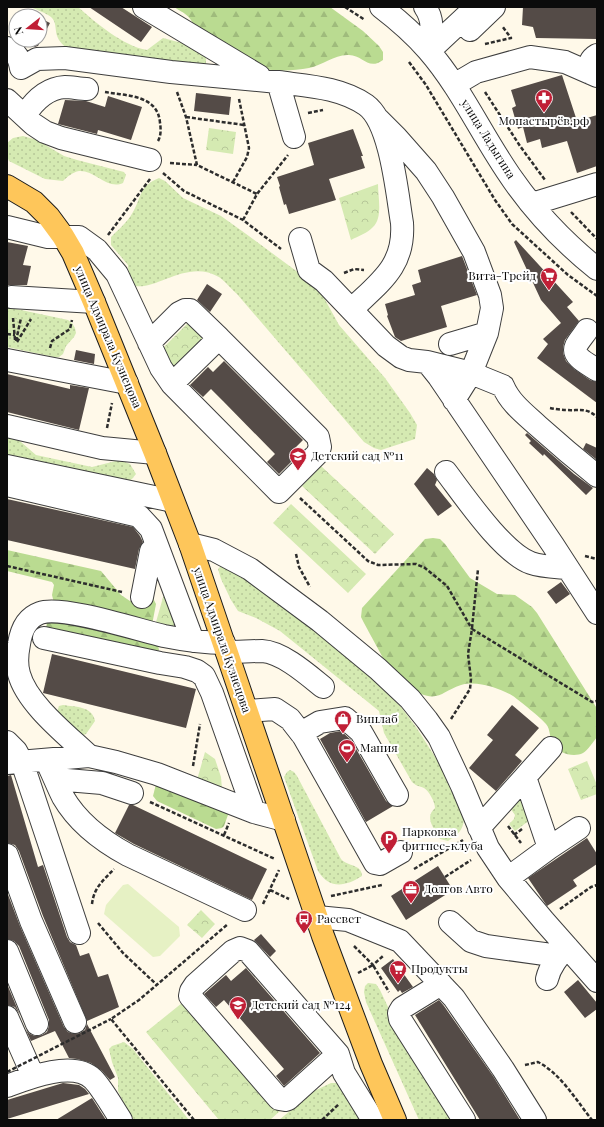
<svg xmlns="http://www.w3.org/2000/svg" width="604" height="1127" font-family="'Playfair Display',serif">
<defs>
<pattern id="grass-dots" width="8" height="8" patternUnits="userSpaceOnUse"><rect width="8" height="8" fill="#d5eab2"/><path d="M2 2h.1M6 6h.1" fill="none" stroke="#b6c798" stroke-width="1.8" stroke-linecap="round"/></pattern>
<pattern id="forest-firs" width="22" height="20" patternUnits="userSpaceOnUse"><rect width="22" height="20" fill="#badb91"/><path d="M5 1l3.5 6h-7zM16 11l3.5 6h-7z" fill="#9fbb7c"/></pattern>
<pattern id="park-crowns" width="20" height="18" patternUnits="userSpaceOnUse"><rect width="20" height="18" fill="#d5eab2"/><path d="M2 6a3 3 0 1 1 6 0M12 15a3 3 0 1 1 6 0" fill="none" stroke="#b6c798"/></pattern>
</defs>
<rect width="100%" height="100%" fill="#fff9e9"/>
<path fill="url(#grass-dots)" d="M31,7H78C96,23 123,46 147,50L163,38L193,46L206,58V64L203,66L67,48C50,36 60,25 51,17C46,13 37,10 31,7Z
M23,136L37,140L64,156L77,160L124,172L126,175L123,183C107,190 95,170 79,171C73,172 67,177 63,181L45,179L9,161L7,156V143L13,138Z
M159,178L165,181L183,198L221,216L242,231L318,287L339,325L385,378L410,413L417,425L415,439L381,450L374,448L364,442L237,294C231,289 225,281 219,277C185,257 152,296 129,284L128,265L111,245V237C117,231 125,224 130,217C142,200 137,187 159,178Z
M7,307L68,320L72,323L75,328L76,333L74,337L66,346L63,354L59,357H54L7,347Z
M7,435L14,436L36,455L92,467L120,460L130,464L136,474L132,479L128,481L7,459Z
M222,565L227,566L289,609L367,674L401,707L416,727L439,763L464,819C463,831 457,835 448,841L440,839C434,828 424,818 435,808C435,802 429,791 424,788C419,786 416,786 412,782L384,733L379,711L280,631L256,618L238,611L231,600L221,579L218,569Z
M63,705C76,707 92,706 95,721L86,734L81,736L57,712L59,706Z
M290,770L294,772L297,776L341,859C348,867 362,864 362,876C345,887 329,889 318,871L284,777L287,772Z
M520,797L530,820L515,831L509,824L514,819L515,815L510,808Z
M368,983L376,984L380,990L395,1022L454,1120H419L366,1002L364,992L365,986Z
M124,1042L133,1049L189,1120H134L125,1106L118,1091V1078L112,1062L109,1049L112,1046Z
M331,1083H338L365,1120H279L314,1091Z"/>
<path fill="url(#forest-firs)" d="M174,7H330L363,31L379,46L383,52V60C368,71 363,55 349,55C335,54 323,65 309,68C293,71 272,72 257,67C251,64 244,59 239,55C224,46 209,37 195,28C190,15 185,14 174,7Z
M433,538L440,539L445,544L470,578L497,594L515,595L532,607L537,613L596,707L597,737C593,742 588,750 583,753C573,758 558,753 553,744C549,738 551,730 546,724C541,718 520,701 513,696C499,688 477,680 461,685C442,691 440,702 418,693L383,658L364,623L361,617L362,608L425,539Z
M7,550L101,571L121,595L130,601L136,602L150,597L153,598L156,604L152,625L54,603L52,595L54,585L52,582L7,571Z
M51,617L158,645L159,650L156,654L46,629L47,622Z
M156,784L229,812L224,826L222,828L216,829L157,801L153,796Z"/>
<path fill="url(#park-crowns)" d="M209,128L236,132L233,154L206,150Z
M378,184C378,197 383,218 373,227C368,233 358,236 351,240L339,198Z
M7,311L18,313L14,333L7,332Z
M190,321L207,339L176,369L159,352Z
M321,466L394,534L375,554L302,486Z
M291,504L366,574L348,593L273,523Z
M164,594L181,631L156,622Z
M205,752L215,759L221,777L222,789L197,780Z
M587,761L597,785V794L581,800L568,769Z
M201,910L215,924L202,938L187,925Z
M187,999L280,1111L270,1120H219L146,1032Z"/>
<path fill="#e6f1c4" d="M128,884L179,927L180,936L160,956L153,957L104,914L106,905L123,885Z"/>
<path fill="#544b47" d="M89,7H121L152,27L141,42Z
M523,7H597V39L536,38L533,27L522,25Z
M40,18L50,23L38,46L35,47L22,40H40Z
M562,75L577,121L597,115V166L577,173L567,141L542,148L540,139L527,143L523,127L518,129L512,108L516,106L511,90Z
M196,93L231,97L229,115L194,111Z
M108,96L142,107L131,140L98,130L97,134L58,124L65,100L86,101L105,107Z
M353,129L363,156H361L365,168L329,179L336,200L289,214L286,204L284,205L279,187L280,186L277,177L314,165L308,143Z
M516,240L573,302L567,307L579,321L565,340L563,347V353L566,361L574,369L590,380L597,382V403L537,358L548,344L543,339L561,323L541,300L514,242Z
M7,242L28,246L23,265L31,266L27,285H7Z
M462,256L477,295L441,306L447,327L401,341L395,337L387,316L388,315L385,304L415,295L412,285L421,282L418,270Z
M207,284L222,294L210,312L197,300Z
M76,350L95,354L94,364L74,360Z
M224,361L303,440L292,451L297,456L279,474L267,462L275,454L223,401L211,389L203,397L190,385L208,367L213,372Z
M7,374L70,389V385L89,388L79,430L7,412Z
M527,433L574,474L593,488L586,495L544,454L543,456L529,443L531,441L525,435Z
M586,443L597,448V460L583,449Z
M427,468L434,474L437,480L435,485L452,506L438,516L414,484Z
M7,499L133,527L140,536L143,542L139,549L135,569L7,540Z
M561,582L570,594L556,604L547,592Z
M52,654L196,689L186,728L43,693Z
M512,705L539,728L515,755L522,761L496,791L469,768L493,740L487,735Z
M341,731L351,740L386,801L393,806L366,822L320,739L330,733Z
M11,775L38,867L43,865L67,937L70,942L76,945L80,956L89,953L98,977L108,974L119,1007L87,1021L43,916L19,851L15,845L7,843V776Z
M129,805H133L267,869L252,900L134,844L115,833Z
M587,838L597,854V864L573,880L577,886L547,906L528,878Z
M438,866L453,890L406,920L391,896Z
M7,892L20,926L64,1027L68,1032L74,1034L80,1033L85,1030L87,1024L115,1077L110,1080L102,1071L91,1063L77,1059L69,1058L55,1031L31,1041L26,1030L30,1034L35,1036L42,1035L47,1032L49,1026V1020L19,946L14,941L7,939Z
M261,934L276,951L270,957L254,940Z
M393,959L413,987L402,993L400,990L398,992L381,968Z
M246,968L320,1053L284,1086L276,1076L284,1069L224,1000L216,1007L204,994L226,975L231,981Z
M578,980L597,1003V1009L585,1018L564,992Z
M7,984L20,1015L15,1007L7,1005Z
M439,1000L444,1006L493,1076L520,1120H480L415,1015Z
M63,1083L79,1085L85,1089L89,1094L7,1119V1100Z
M92,1098L106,1120H56Z"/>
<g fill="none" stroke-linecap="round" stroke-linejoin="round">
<defs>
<path id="minor" d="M144,7L259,76
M381,7C398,20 414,34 428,50C462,89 483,138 513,180C536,213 566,244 597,269
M425,7C435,21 431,35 429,51
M470,30L494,7
M7,48C17,53 19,58 21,68L37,59L65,58L171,72L278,82L294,137
M429,51L476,7
M588,72C589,64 590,59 597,55
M278,82C307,86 340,87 366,105C391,123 397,194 402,223C405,266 380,282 352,309
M454,85L476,72L530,57L565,62L597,76
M7,100L33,124L45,132L61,138L150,160
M25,115C34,101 47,88 65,87C72,87 80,89 87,89
M378,119L396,137L426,171L443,197L474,252L490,295L492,308L487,333L471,373L454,400
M532,204L597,184
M7,227L48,237H79L97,250L117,274L161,368L172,384L279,492L317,454L320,447L318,437L219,338L172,384
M300,239L309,270L324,281L386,346L401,357L409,360L427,362L439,377L553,545L597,613
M11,297L94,302
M587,330C584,335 579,340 576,346C571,357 590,365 597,370
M149,343L179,313L185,310H190L219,338
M450,344L487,333
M7,360L127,383
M427,362L471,373L503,386C510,403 525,414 538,426C557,443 577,460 597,476
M7,426L102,448L155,453
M7,466L173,501
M446,472C465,497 503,553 531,563C542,567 556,567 568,568
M7,485L139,516L151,529L193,641
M190,544L214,550L250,569L320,621L378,669L410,699L427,720L439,737L462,786L488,848L508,878L544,921L597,981
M142,597L151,551L158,548
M44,638L160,663L185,667L197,671L204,676L212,693L254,812
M227,652C239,652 250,651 262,651C282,652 307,674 323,687
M247,711L275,709L290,719L304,737L375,863L380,864L401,852
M301,733L320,722L345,718L361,732L397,795
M7,742L16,751L22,762L79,933
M89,756C67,735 27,704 19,674C16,664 17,654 19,644C21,631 26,618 40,613C62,605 138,630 164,636C184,640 204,643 224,643
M46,760C52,772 57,785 63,797C78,823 102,841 128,855L245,910
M7,763L89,756L116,762L157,774L254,812L284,820
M525,777L551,748
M55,779L102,783L132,793
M479,828L525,777L549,848L508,878
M549,848L579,828
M7,855L31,921L75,1022
M317,917L348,920L400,941L454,998L503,1069L535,1120
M450,922L471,941L486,946L559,956
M7,951L37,1024
M547,979C550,966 558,957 567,947
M441,984L402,1008L399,1013L400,1019L464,1120
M7,1017L33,1076
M338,1054L288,1099L285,1100L279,1099L190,996L191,991L195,985L233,951L240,948L248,951L338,1054L344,1073L373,1120
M7,1086C28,1078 73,1060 93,1079C102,1088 113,1108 121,1120"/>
<path id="major" d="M7,186L34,202L49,217L63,236L73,253L94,302L155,453L190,544L323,936L371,1064L395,1120"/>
</defs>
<use href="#minor" stroke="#3e3e3e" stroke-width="24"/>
<use href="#major" stroke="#1c1c1c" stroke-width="24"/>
<path stroke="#2d2d2d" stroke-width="2.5" stroke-dasharray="4 2" stroke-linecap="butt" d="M345,7L365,20
M485,44L511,38L502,26
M409,62L426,85L495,200L512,224L568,275L597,296
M105,92C128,96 158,95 160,123C161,129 161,136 158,141
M177,92L186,117L197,165L257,194
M485,92L520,146L545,180
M308,113L323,110
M186,117L244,125
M170,163L197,165
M163,173L184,191L243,220L281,249
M233,182L247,157L249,148L239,99
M571,212L597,239
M243,220L257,194L288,155
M108,235L150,179
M344,273L354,269L364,270
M13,318L15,340
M7,334L15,335
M16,341L21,318
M17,342L31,319
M50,348L52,341L70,329L72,320
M550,408C555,409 561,410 566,410C579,411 586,407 597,417
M107,428L112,403
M300,498L368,561L378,565L416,564L425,568L447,586L472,629
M296,554L299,567L310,587
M585,556L597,559
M7,566L122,592
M472,628L478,569
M451,719L470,689L471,679L468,654L472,629L592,702L597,701
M193,766L200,724
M150,802L275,859
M508,826L521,843
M224,835L229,823
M514,835L522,829
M414,869L463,840
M445,877L471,860
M270,890L289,899
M331,896L382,885
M92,904C94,887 103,881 114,869
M263,904L279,870
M560,909L591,887L597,885
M98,923L123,953L157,985
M354,946L373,965L383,956
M358,973L373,965L389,992
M525,1065L538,1062C561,1074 576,1100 592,1120
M194,1120L111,1019L139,1000L228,924
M322,1120L339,1104"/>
<use href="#minor" stroke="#fff" stroke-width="22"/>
<use href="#major" stroke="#fec65a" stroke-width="22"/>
<path stroke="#2d2d2d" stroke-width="2.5" stroke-dasharray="4 2" stroke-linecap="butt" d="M7,1072L111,1019"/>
</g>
<defs>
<symbol id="pharmacy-pin" viewBox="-11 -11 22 30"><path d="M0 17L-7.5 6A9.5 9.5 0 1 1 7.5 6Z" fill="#c01f36" stroke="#fff"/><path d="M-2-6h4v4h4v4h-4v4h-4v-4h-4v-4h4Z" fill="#fff"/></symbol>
<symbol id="supermarket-pin" viewBox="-11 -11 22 30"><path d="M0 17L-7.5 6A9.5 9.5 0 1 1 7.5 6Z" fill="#c01f36" stroke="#fff"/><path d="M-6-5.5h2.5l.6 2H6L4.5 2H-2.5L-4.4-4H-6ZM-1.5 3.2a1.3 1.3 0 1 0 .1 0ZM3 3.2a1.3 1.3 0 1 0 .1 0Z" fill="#fff"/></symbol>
<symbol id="school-pin" viewBox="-11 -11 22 30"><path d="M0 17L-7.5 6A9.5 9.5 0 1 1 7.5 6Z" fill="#c01f36" stroke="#fff"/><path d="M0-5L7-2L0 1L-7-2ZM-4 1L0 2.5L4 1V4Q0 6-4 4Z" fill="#fff"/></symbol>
<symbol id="shop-pin" viewBox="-11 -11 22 30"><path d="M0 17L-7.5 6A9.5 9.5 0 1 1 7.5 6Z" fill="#c01f36" stroke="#fff"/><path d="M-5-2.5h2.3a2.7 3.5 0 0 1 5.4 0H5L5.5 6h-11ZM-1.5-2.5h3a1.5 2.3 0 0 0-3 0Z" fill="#fff"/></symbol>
<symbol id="stadium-pin" viewBox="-11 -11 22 30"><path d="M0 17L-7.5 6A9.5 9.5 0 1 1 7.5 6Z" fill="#c01f36" stroke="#fff"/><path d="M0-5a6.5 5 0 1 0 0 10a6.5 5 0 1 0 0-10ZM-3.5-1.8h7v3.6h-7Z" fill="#fff"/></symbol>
<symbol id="parking-pin" viewBox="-11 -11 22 30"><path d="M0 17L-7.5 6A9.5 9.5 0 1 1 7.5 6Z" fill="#c01f36" stroke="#fff"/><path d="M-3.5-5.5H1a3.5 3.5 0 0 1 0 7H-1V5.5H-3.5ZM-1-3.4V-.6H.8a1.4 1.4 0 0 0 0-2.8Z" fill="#fff"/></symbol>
<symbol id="office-pin" viewBox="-11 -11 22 30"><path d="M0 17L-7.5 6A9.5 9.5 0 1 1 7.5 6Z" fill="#c01f36" stroke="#fff"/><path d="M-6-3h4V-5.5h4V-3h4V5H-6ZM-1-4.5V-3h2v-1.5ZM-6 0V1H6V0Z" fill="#fff"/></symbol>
<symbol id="bus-pin" viewBox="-11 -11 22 30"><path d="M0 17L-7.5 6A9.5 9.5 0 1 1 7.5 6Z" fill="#c01f36" stroke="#fff"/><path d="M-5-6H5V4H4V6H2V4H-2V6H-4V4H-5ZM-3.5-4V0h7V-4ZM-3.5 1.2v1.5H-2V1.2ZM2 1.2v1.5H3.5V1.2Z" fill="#fff"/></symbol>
</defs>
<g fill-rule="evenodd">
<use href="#pharmacy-pin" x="534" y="88" width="20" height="27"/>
<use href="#supermarket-pin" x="539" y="266" width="20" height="27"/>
<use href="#school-pin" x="288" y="446" width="20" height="27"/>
<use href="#shop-pin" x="333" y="709" width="20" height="27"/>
<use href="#stadium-pin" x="337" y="738" width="20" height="27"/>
<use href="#parking-pin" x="379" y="829" width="20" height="27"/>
<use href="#office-pin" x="401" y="879" width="20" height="27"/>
<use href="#bus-pin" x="294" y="909" width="20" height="27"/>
<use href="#supermarket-pin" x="388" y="959" width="20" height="27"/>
<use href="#school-pin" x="228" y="995" width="20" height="27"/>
</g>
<g text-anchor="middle" stroke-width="4" stroke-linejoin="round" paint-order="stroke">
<g font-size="12" fill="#0b0b0b" stroke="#fff" text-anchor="start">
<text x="544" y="125" text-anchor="middle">Монастырёв.рф</text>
<text x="536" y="280" text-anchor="end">Вита-Трейд</text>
<text x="311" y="460">Детский сад №11</text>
<text x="356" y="723">Винлаб</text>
<text x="360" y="752">Мания</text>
<text x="402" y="836">Парковка<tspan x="402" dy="14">фитнес-клуба</tspan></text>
<text x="424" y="893">Долгов Авто</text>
<text x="317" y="923">Рассвет</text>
<text x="411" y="973">Продукты</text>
<text x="251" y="1009">Детский сад №124</text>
</g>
<g font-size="12" fill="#0b0b0b" stroke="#fff">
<text transform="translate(488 139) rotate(58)" y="4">улица Ладыгина</text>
<text transform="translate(108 337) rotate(67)" y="4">улица Адмирала Кузнецова</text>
<text transform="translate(222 640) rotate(71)" y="4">улица Адмирала Кузнецова</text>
</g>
</g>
<rect width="604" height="1127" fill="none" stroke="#0b0b0b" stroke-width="16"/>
<g transform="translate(28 28) rotate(253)"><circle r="19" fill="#ffffff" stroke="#9d9d9d"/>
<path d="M0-3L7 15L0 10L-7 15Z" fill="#c01f36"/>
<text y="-6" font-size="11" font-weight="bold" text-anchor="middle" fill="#0b0b0b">N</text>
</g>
</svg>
